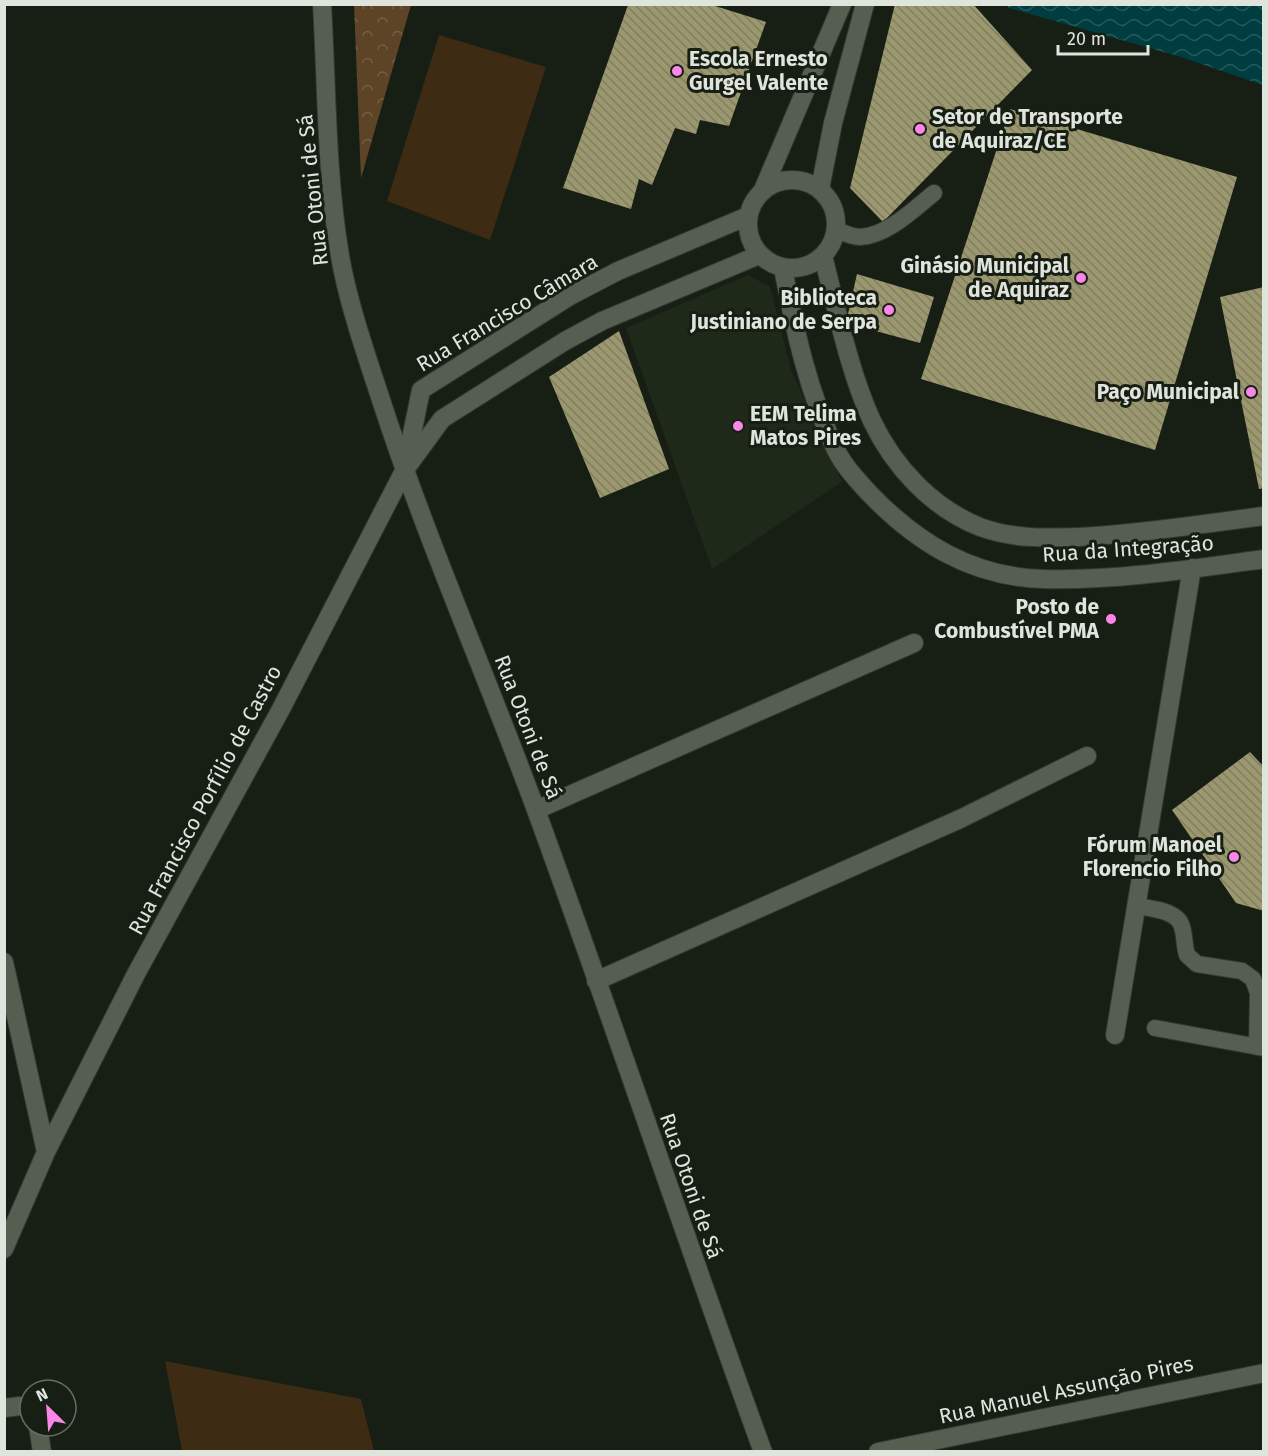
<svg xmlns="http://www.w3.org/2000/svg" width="1268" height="1456" font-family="'Fira Sans',sans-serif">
<defs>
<pattern id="forest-crowns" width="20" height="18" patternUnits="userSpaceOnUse" patternTransform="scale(1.5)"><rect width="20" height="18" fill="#5d4426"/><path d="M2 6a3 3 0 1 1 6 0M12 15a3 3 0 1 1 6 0" fill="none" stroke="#745f45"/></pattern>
<pattern id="water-waves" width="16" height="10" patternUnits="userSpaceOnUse" patternTransform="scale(1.5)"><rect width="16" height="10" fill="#003d40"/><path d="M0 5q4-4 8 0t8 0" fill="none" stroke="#25595b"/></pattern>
<pattern id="building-back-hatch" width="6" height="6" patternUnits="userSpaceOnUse" patternTransform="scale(1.5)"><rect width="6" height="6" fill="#9b976e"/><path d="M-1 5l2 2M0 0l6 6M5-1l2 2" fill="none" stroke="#817e61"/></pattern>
</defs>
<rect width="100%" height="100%" fill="#171e14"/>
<path fill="#1f291a" d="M748,275L770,287L791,370L842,482L712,569L626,328Z"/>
<path fill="#3d2b14" d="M439,35L546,67L490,240L387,201Z
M165,1361L361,1399L374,1451H182Z"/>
<path fill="url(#forest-crowns)" d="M354,5H411L361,178Z"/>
<path fill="url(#water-waves)" d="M1006,5H1263V85L1181,57L1009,8Z"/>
<path fill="url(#building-back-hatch)" d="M895,4H973L1032,70L883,222L850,188Z
M628,5H712L766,22L729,126L700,120L696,134L675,128L652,185L639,179L631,209L563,188Z
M1010,109L1237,177L1155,450L921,379Z
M857,274L934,297L920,343L846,323Z
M1264,287V488L1259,489L1220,297Z
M619,331L669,469L600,498L549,377Z
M1250,752L1264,767V911L1236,903L1172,810Z"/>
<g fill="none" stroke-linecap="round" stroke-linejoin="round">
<defs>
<path id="service" d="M837,230C844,233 852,237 860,237C887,236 914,209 934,193
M1137,906C1151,909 1178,910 1182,927C1185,936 1184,946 1187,955L1197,964L1242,971L1253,979L1258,993L1257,1047
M1155,1028L1264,1048"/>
<path id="minor" d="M322,4C327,88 326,173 340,256C348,303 367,357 382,403C427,541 486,674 536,810C614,1023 685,1238 763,1452
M748 224a44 44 0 1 1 88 0a44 44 0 1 1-88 0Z
M820,189L833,123L865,4
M763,190L842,4
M823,256C837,310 849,371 872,421C894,467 932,508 980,527C1012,539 1045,538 1079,537C1140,534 1202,524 1264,516
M783,268C795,331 808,392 836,450C844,466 857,480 869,493C917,543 972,577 1043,579C1116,581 1191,569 1264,559
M406,463L421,390L570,296L618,271L748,216
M536,810L914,643
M4,962L46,1152
M596,981L960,819L1087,756
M1115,1035L1192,568
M4,1249L46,1152L136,974L281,709L404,471L442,419L565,341L602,321L759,255
M4,1408L20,1406L30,1408
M38,1426L42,1452
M878,1452L1264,1373"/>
</defs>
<use href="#service" stroke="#343832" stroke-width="18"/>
<use href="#minor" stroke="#343832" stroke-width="20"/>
<use href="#service" stroke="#565e52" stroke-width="16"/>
<use href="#minor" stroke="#565e52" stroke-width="18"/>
</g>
<g fill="#fa87e7" stroke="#171e14" stroke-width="2">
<circle cx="677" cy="71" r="6"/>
<circle cx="920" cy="129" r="6"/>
<circle cx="1081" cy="278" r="6"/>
<circle cx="889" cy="310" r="6"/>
<circle cx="1251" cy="392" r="6"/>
<circle cx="738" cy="426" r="6"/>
<circle cx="1111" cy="619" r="6"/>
<circle cx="1234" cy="857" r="6"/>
</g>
<g text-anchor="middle" stroke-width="6" stroke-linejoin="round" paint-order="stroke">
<g font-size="21" font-weight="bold" fill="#dfe4dc" stroke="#171e14" text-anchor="end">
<text x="689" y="66" text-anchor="start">Escola Ernesto<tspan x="689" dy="24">Gurgel Valente</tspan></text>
<text x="932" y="124" text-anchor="start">Setor de Transporte<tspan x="932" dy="24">de Aquiraz/CE</tspan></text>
<text x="1069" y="273">Ginásio Municipal<tspan x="1069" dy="24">de Aquiraz</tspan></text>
<text x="877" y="305">Biblioteca<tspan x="877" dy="24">Justiniano de Serpa</tspan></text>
<text x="1239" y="399">Paço Municipal</text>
<text x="750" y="421" text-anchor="start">EEM Telima<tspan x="750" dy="24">Matos Pires</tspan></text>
<text x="1099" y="614">Posto de<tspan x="1099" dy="24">Combustível PMA</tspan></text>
<text x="1222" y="852">Fórum Manoel<tspan x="1222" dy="24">Florencio Filho</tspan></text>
</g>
<g font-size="21" fill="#dfe4dc" stroke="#171e14">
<text transform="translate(313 190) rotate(-96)" y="7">Rua Otoni de Sá</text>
<text transform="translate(507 313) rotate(-31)" y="7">Rua Francisco Câmara</text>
<text transform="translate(1128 549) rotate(-4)" y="7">Rua da Integração</text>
<text transform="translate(528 727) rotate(69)" y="7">Rua Otoni de Sá</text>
<text transform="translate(205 800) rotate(-62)" y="7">Rua Francisco Porfílio de Castro</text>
<text transform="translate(691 1186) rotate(71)" y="7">Rua Otoni de Sá</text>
<text transform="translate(1066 1390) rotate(-12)" y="7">Rua Manuel Assunção Pires</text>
</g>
</g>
<rect width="1268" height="1456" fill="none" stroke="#dfe4dc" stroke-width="12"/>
<g transform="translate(48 1408) rotate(335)"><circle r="28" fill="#171e14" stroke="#676d64" stroke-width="1.5"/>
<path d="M0-4.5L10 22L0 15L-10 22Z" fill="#fa87e7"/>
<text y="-9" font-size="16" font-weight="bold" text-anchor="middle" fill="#dfe4dc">N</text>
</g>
<path d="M1058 45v9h90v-9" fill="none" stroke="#dfe4dc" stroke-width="3"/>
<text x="1067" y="45" font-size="18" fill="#dfe4dc" stroke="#171e14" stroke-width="4.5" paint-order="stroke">20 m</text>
</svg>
